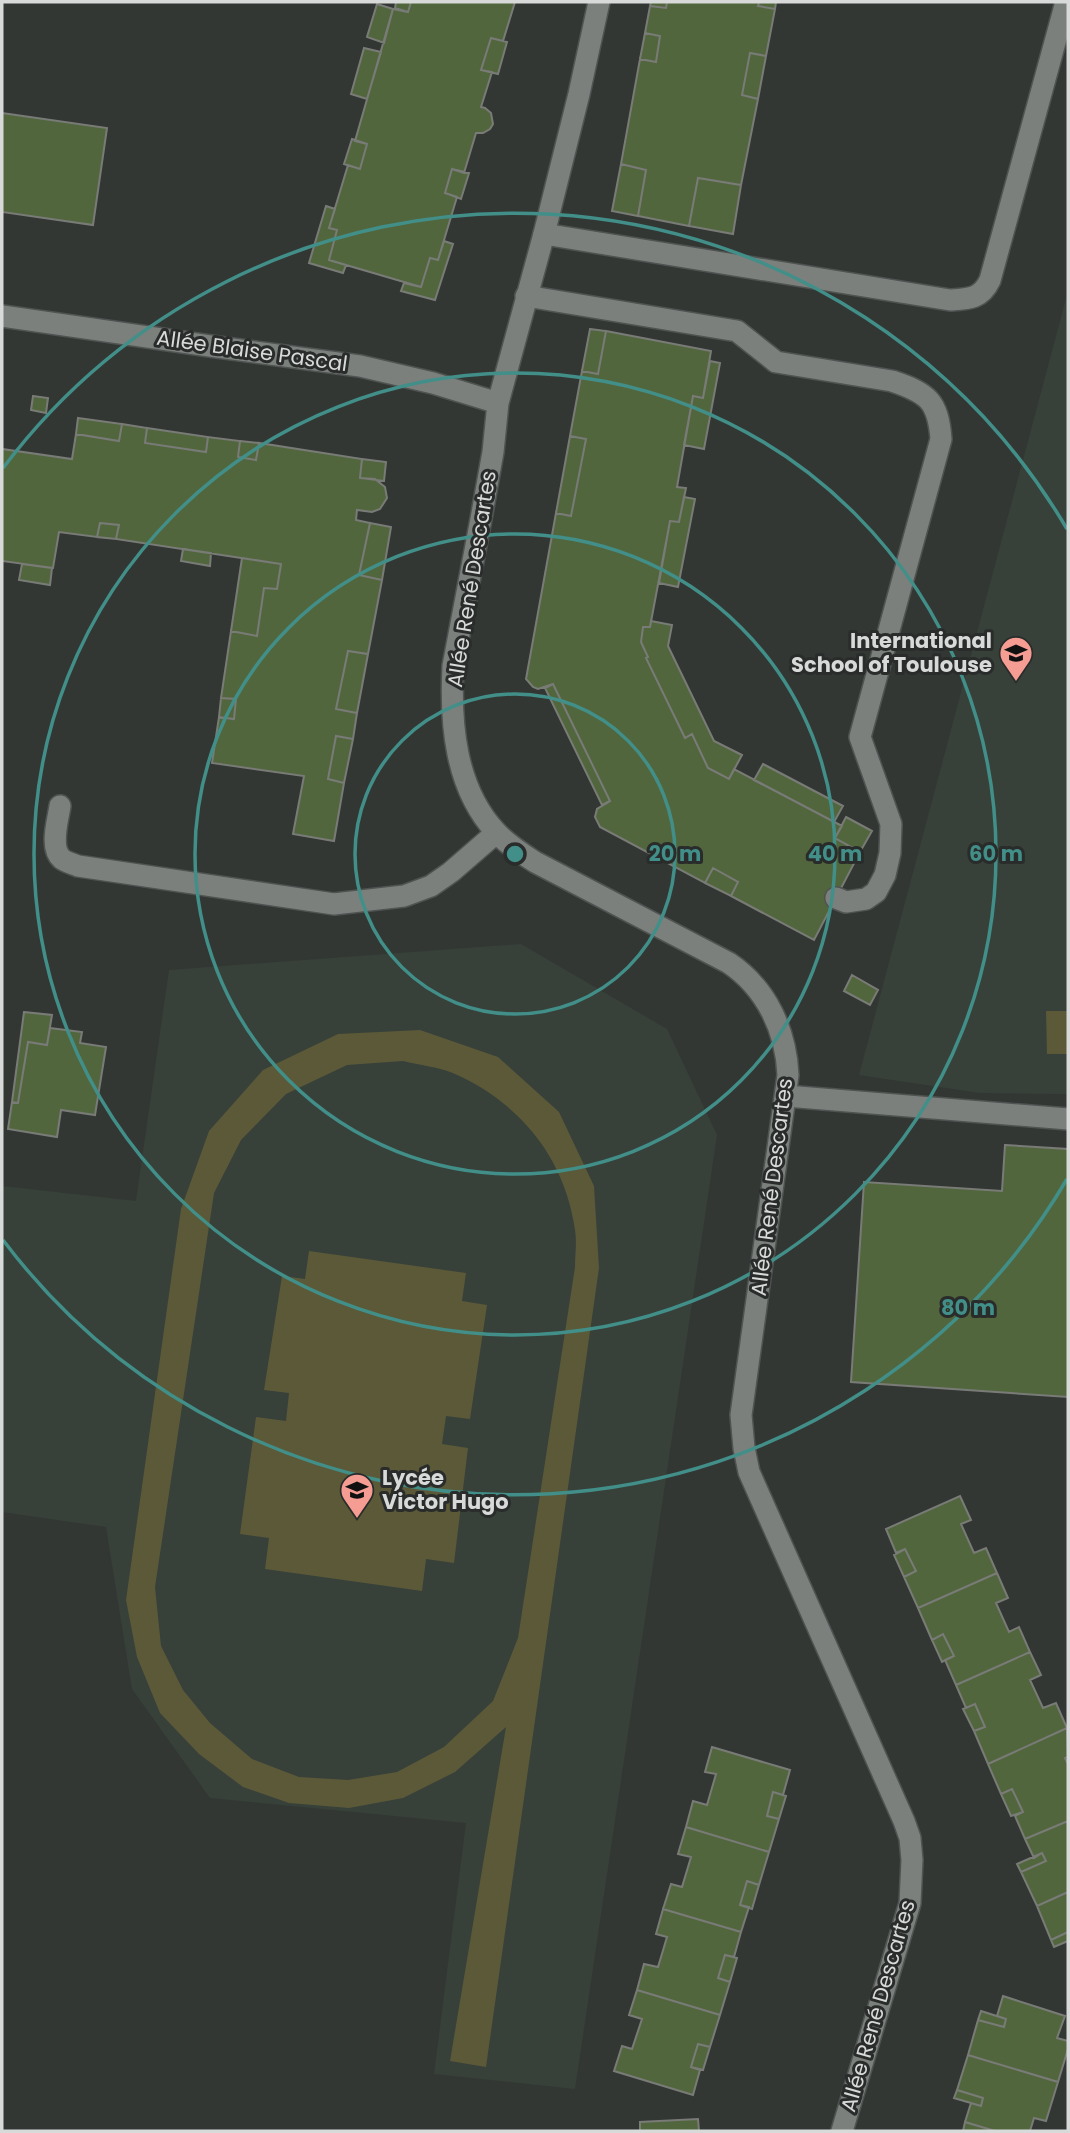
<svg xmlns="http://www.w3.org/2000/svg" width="1070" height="2133" font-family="Poppins,sans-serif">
<rect width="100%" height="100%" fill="#333734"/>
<path fill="#37413a" d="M1068,291V1094L980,1093L859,1075Z
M521,944L667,1029L717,1135L575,2089L434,2074L466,1823L210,1798L132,1689L106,1527L2,1512V1186L136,1201L169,970Z"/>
<path fill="#5b5938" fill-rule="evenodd" d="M1046,1011H1068V1054H1047Z
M420,1030L498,1057L559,1112L594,1186L599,1268L486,2067L450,2061L506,1727L455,1772L403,1798L349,1808L289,1803L243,1787L199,1754L160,1713L137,1657L126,1600L181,1209L209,1131L263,1070L338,1034ZM403,1061C419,1065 439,1067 455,1074C520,1103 565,1158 575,1230C577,1242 575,1255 575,1267L518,1638L493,1701L444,1747L397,1772L348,1780L299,1777L252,1759L210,1723L183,1690L161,1646L155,1587L214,1193L241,1140L286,1094L347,1065Z
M309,1251L466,1273L462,1301L487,1305L470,1419L446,1416L442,1444L468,1448L454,1563L426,1559L422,1591L265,1569L269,1538L240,1534L256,1417L286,1421L289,1393L264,1390L282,1276L305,1279Z"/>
<path fill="#52663e" stroke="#797b77" stroke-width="2" d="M396,2H411L408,12L395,8Z
M411,2H515L503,41L491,38L481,70L492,72L481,107L485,108L491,113L493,124L490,129L483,133H476L464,173L452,169L445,193L457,197L438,260L430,258L421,287L329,260L337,230L329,228L348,165L360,169L367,144L355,141L393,9L408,12Z
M651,2H667L666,8L650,6Z
M667,2H759L758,6L775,9L766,56L750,53L742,95L758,99L741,185L698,178L689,226L638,216L646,170L621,164L640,59L656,62L660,36L645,33L650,6L666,8Z
M759,2H776L775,9L758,6Z
M377,4L393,9L384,43L367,37Z
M645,33L660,36L656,62L640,59Z
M491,38L507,42L498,74L481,70Z
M364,48L381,52L367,99L351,94Z
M750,53L766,56L758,99L742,95Z
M2,113L107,128L93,225L2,212Z
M352,139L367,144L360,169L344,164Z
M621,164L646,170L638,216L612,211Z
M452,169L469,173L461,199L445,193Z
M698,178L741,185L733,234L689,226Z
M326,206L335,209L329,228L337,230L329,260L346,265L343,273L309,263Z
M444,241L453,244L435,300L401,291L404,283L421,287L430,258L438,260Z
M590,329L606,331L598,374L582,371Z
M606,331L711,351L703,398L693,396L677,487L686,488L679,522L670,521L650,627H643L641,642L648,657L646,658L685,738L692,734L708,768L729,779L734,769L842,826L835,838L860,852L814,940L731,896L738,882L713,868L705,883L600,827L595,817L597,809L610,801L553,684L538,689L533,687L526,679L556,513L571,516L586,439L570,436L582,371L598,374Z
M710,361L720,363L704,449L684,445L693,396L703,398Z
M33,396L48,398L46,413L31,410Z
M78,418L122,424L119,441L76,434Z
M122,424L147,428L145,443L206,452L208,437L240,441L238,457L256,460L259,443L362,459L360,478L375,479L385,487L387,498L380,509L372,512L357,510L356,520L370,523L359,575L382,580L368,654L348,651L336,709L357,713L353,739L336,736L328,779L344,783L334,841L293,834L304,776L212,763L219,717L234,719L236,699L221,698L231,631L257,636L264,588L277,589L281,564L116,539L119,525L100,523L97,537L59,532L53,568L2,561V449L72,459L76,434L119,441Z
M147,428L208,437L206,452L145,443Z
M570,436L586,439L571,516L556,513Z
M240,441L259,443L256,460L238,457Z
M362,459L386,462L384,481L360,478Z
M684,497L695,499L678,587L659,583L670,521L679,522Z
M100,523L119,525L116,539L97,537Z
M370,523L391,527L382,580L359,575Z
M183,549L211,553L210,566L181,561Z
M242,558L281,564L277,589L264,588L257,636L231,631Z
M22,564L52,568L50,585L19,580Z
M651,621L672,625L668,646L714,741L742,755L729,779L708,768L692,734L685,738L646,658L648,657L641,642L643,627H650Z
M348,651L368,654L357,713L336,709Z
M553,684L610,801L602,805L545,688Z
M221,698L236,699L234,719L219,717Z
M336,736L353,739L344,783L328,779Z
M763,764L843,806L834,822L754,780Z
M846,817L872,831L860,852L835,838Z
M713,868L738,882L731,896L705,883Z
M852,975L878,990L870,1005L844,991Z
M24,1012L52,1015L47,1045L28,1042L18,1103L12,1102Z
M50,1028L82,1032L80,1043L106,1047L95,1115L61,1110L57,1137L8,1129L12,1102L18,1103L28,1042L47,1045Z
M1005,1145L1068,1149V1397L851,1382L864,1182L1002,1191Z
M960,1496L971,1520L961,1524L974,1553L986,1548L997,1573L918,1608L904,1577L916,1571L905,1549L896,1553L886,1529Z
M905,1549L916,1571L904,1577L894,1555Z
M997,1573L1008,1598L996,1603L1009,1632L1019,1627L1030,1652L956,1685L945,1660L954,1656L943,1634L932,1640L918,1608Z
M943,1634L954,1656L942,1662L932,1640Z
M1030,1652L1041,1675L1030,1680L1043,1708L1056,1703L1067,1728L988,1764L974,1731L985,1727L975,1704L966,1708L956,1685Z
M975,1704L985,1727L974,1731L963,1709Z
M1067,1728L1068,1757L1065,1758L1068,1764V1821L1025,1839L1015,1816L1023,1812L1012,1789L1001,1794L988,1764Z
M712,1747L790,1770L783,1795L773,1792L767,1816L779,1819L769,1852L686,1827L693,1801L707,1805L716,1774L705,1772Z
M1012,1789L1023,1812L1011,1816L1001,1794Z
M773,1792L786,1796L779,1819L767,1816Z
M1068,1821V1892L1037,1906L1021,1872L1046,1861L1042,1853L1034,1858L1025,1839Z
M686,1827L769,1852L759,1885L747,1881L740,1905L749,1907L741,1932L663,1909L671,1884L682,1887L691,1857L678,1854Z
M1042,1853L1046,1861L1021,1872L1017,1864Z
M747,1881L759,1885L752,1909L740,1905Z
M1068,1892V1932L1051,1940L1037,1906Z
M663,1909L741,1932L734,1957L725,1955L718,1978L730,1982L720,2015L637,1990L644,1964L658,1967L667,1937L656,1934Z
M1068,1932V1941L1054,1947L1051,1940Z
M725,1955L737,1958L730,1982L718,1978Z
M637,1990L720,2015L710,2047L698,2044L691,2067L700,2070L693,2095L614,2071L622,2046L632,2049L642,2019L629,2015Z
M1003,1996L1065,2016L1057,2038L1068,2041V2049L1058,2082L968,2055L978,2020L1004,2027L1006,2019L997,2016Z
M981,2011L1006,2019L1004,2027L978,2020Z
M698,2044L710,2047L703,2070L691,2067Z
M968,2055L1058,2082L1046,2121L1034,2118L1030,2131H995L965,2122L971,2103L981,2106L983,2098L957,2090Z
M957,2090L983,2098L981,2106L954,2098Z
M698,2119L699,2131H640V2122Z
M965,2122L995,2131H963Z"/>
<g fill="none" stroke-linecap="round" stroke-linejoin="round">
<defs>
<path id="lane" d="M544,234L950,300C969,299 981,299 990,280L1066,2
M526,296L737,331L776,362L892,381C928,393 938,401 941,439L860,737L891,824L890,853L885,875L876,892L866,899L846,902L836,898
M786,1096L1068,1119"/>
<path id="street" d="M599,2L579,94L544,234L498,403L493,452L481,519L453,666C450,723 455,788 496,832C507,844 521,853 535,862L729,963C766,988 786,1030 788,1075L741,1415L744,1448L749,1472L904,1821L910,1838L912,1860L910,1903L842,2131
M2,316L210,346L360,366L433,383L498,403
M60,806C58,820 49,848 62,859C66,862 73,864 78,866L334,904L404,896L431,886L451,872L496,833"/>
</defs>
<use href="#lane" stroke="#4f5351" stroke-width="24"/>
<use href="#street" stroke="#4f5351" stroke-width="24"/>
<use href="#lane" stroke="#7b807d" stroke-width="21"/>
<use href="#street" stroke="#7b807d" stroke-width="21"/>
</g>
<g fill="none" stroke="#418f88" stroke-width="3.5">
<circle cx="515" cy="854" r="160"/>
<circle cx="515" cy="854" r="320"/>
<circle cx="515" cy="854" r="481"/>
<path d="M1067 1179A641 641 0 0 1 3 1240M3 468A641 641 0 0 1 1067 529"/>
</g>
<defs>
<symbol id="school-pin" viewBox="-11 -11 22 30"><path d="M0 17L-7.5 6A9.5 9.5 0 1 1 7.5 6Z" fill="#f59c93" stroke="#292c2a"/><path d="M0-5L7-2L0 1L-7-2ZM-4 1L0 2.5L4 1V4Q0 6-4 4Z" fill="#111"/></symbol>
</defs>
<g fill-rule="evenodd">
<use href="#school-pin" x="997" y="634" width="38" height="52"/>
<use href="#school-pin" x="338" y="1471" width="38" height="52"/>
</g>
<g text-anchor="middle" stroke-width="6" stroke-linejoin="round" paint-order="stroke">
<g font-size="21" fill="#d7dad8" stroke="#292c2a">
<text transform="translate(252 351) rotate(8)" y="7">Allée Blaise Pascal</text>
<text transform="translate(472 579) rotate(-81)" y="7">Allée René Descartes</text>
<text transform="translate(772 1187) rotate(-83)" y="7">Allée René Descartes</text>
<text transform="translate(878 2006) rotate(-74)" y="7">Allée René Descartes</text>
</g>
<g font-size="21" font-weight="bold" fill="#d7dad8" stroke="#292c2a" text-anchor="end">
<text x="992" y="648">International<tspan x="992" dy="24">School of Toulouse</tspan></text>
<text x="382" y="1485" text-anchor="start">Lycée<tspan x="382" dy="24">Victor Hugo</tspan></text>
</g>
</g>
<circle cx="515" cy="854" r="10" fill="#418f88" stroke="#292c2a" stroke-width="3.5"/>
<g font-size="21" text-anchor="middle" font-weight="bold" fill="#418f88" stroke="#292c2a" stroke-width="6" stroke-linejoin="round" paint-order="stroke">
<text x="675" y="861">20 m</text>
<text x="835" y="861">40 m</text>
<text x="996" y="861">60 m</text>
<text x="968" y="1315">80 m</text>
</g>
<rect width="1070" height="2133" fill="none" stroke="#d7dad8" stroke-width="7"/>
</svg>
